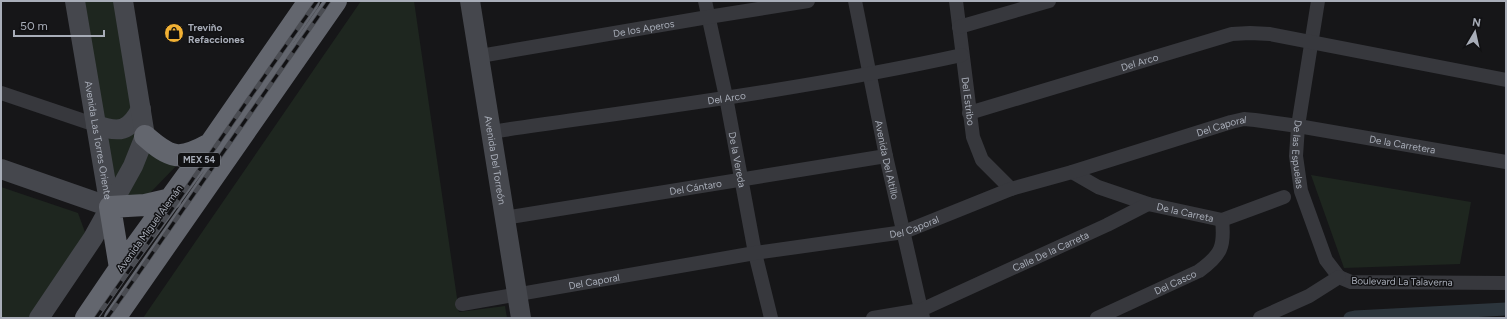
<svg xmlns="http://www.w3.org/2000/svg" width="1507" height="319" font-family="Figtree,sans-serif">
<rect width="100%" height="100%" fill="#161618"/>
<path fill="#1e261f" d="M81,1H117L136,113L122,125L101,118Z
M361,1H414L459,312L505,306L507,318H143Z
M133,132L140,138L114,182L105,135Z
M146,147L180,162L148,195L117,201Z
M1311,175L1471,202L1460,264L1344,268Z
M1,187L78,213L86,235L29,318H1Z"/>
<g fill="none" stroke-linecap="round" stroke-linejoin="round">
<path stroke="#2c353c" stroke-width="13" d="M1350,318L1355,317L1506,309"/>
<g stroke="#37383d" stroke-width="14">
<path id="s1" d="M705,1L726,97L755,253L771,318"/>
<path id="s2" d="M855,1L886,156L923,318"/>
<path id="s3" d="M956,1L973,137L982,160L1011,189"/>
<path id="s4" d="M1318,1L1298,126L1296,156L1301,191L1326,260L1339,277"/>
<path d="M959,27L1049,1"/>
<path id="s5" d="M480,56L708,17L808,1"/>
<path d="M1,93L96,125"/>
<path id="s6" d="M969,113L1232,34L1250,33L1270,34L1506,80"/>
<path id="s7" d="M490,132C647,109 807,89 962,55"/>
<path id="s8" d="M1072,172L1098,187L1148,204L1222,220"/>
<path id="s9" d="M504,218L886,156"/>
<path d="M1222,220L1284,197"/>
<path d="M1339,277L1351,282L1506,283"/>
<path id="s10" d="M462,304L755,253L904,232L1011,189L1072,172L1231,122L1244,119L1255,120L1298,126L1506,162"/>
<path id="s11" d="M873,318L921,310L1107,225L1148,204"/>
<path id="s12" d="M1097,318L1199,271C1221,255 1225,247 1222,220"/>
<path d="M1260,318L1309,296L1339,277"/>
</g>
<g stroke="#45474d" stroke-width="20">
<path id="s13" d="M75,1L110,207"/>
<path id="s14" d="M470,1L521,318"/>
<path d="M96,125C119,133 129,132 141,109"/>
<path d="M1,169L110,207"/>
<path d="M39,318L93,238L133,166L145,136L123,1"/>
</g>
<path stroke="#63666e" stroke-width="22" d="M145,136C171,159 179,161 210,144
M120,268L110,207L145,205L171,199
M86,318L120,268L210,144L309,1
M115,318L336,1"/>
<defs>
<path id="rail" d="M96,318L317,1
M107,318L329,1"/>
</defs>
<use href="#rail" stroke="#4a4c52" stroke-width="4.5"/>
<use href="#rail" stroke="#111113" stroke-width="3" stroke-dasharray="9" stroke-linecap="butt"/>
</g>
<defs>
<symbol id="shop-disc" viewBox="-11 -11 22 22"><circle r="9.5" fill="#f2b134" stroke="#111113"/><path d="M-5-2.5h2.3a2.7 3.5 0 0 1 5.4 0H5L5.5 6h-11ZM-1.5-2.5h3a1.5 2.3 0 0 0-3 0Z" fill="#111"/></symbol>
</defs>
<g fill-rule="evenodd">
<use href="#shop-disc" x="163" y="22" width="22" height="22"/>
</g>
<g text-anchor="middle" stroke-width="3" stroke-linejoin="round" paint-order="stroke">
<rect fill="#111113" stroke="#7b7e86" stroke-width="1" x="178" y="153" width="42" height="14" rx="3"/>
<g font-size="9" font-weight="bold" fill="#a8adb8">
<text x="199" y="163">MEX 54</text>
</g>
<g font-size="10" font-weight="bold" fill="#a8adb8" stroke="#111113" text-anchor="start">
<text x="188" y="31">Treviño<tspan x="188" dy="12">Refacciones</tspan></text>
</g>
<g font-size="10" fill="#a8adb8" stroke="#111113">
<text dy="4" stroke="none"><textPath href="#s5" startOffset="166">De los Aperos</textPath></text>
<text dy="4" stroke="none"><textPath href="#s6" startOffset="178">Del Arco</textPath></text>
<text dy="4" stroke="none"><textPath href="#s7" startOffset="239">Del Arco</textPath></text>
<text dy="4" stroke="none"><textPath href="#s3" startOffset="101">Del Estribo</textPath></text>
<text dy="4" stroke="none"><textPath href="#s10" startOffset="783">Del Caporal</textPath></text>
<text dy="4" stroke="none"><textPath href="#s13" startOffset="141">Avenida Las Torres Oriente</textPath></text>
<text dy="4" stroke="none"><textPath href="#s10" startOffset="967">De la Carretera</textPath></text>
<text dy="4" stroke="none"><textPath href="#s4" startOffset="155">De las Espuelas</textPath></text>
<text dy="4" stroke="none"><textPath href="#s14" startOffset="161">Avenida Del Torreón</textPath></text>
<text dy="4" stroke="none"><textPath href="#s1" startOffset="162">De la Vereda</textPath></text>
<text dy="4" stroke="none"><textPath href="#s2" startOffset="162">Avenida Del Altillo</textPath></text>
<text dy="4" stroke="none"><textPath href="#s9" startOffset="194">Del Cántaro</textPath></text>
<text dy="4" stroke="none"><textPath href="#s8" startOffset="121">De la Carreta</textPath></text>
<text dy="4" stroke="none"><textPath href="#s10" startOffset="459">Del Caporal</textPath></text>
<text transform="translate(149 228) rotate(-54)" y="4">Avenida Miguel Alemán</text>
<text dy="4" stroke="none"><textPath href="#s11" startOffset="191">Calle De la Carreta</textPath></text>
<text transform="translate(1402 281) rotate(1)" y="4">Boulevard La Talaverna</text>
<text dy="4" stroke="none"><textPath href="#s10" startOffset="134">Del Caporal</textPath></text>
<text dy="4" stroke="none"><textPath href="#s12" startOffset="86">Del Casco</textPath></text>
</g>
</g>
<rect width="1507" height="319" fill="none" stroke="#a8adb8" stroke-width="4"/>
<g transform="translate(1475 32) rotate(9)" stroke="#111113" stroke-width="3" paint-order="stroke">
<path d="M0-3L7 15L0 10L-7 15Z" fill="#a8adb8"/>
<text y="-6" font-size="11" font-weight="bold" text-anchor="middle" fill="#a8adb8">N</text>
</g>
<path d="M14 30v6h90v-6" fill="none" stroke="#a8adb8" stroke-width="2"/>
<text x="20" y="30" font-size="12" fill="#a8adb8" stroke="#111113" stroke-width="3" paint-order="stroke">50 m</text>
</svg>
